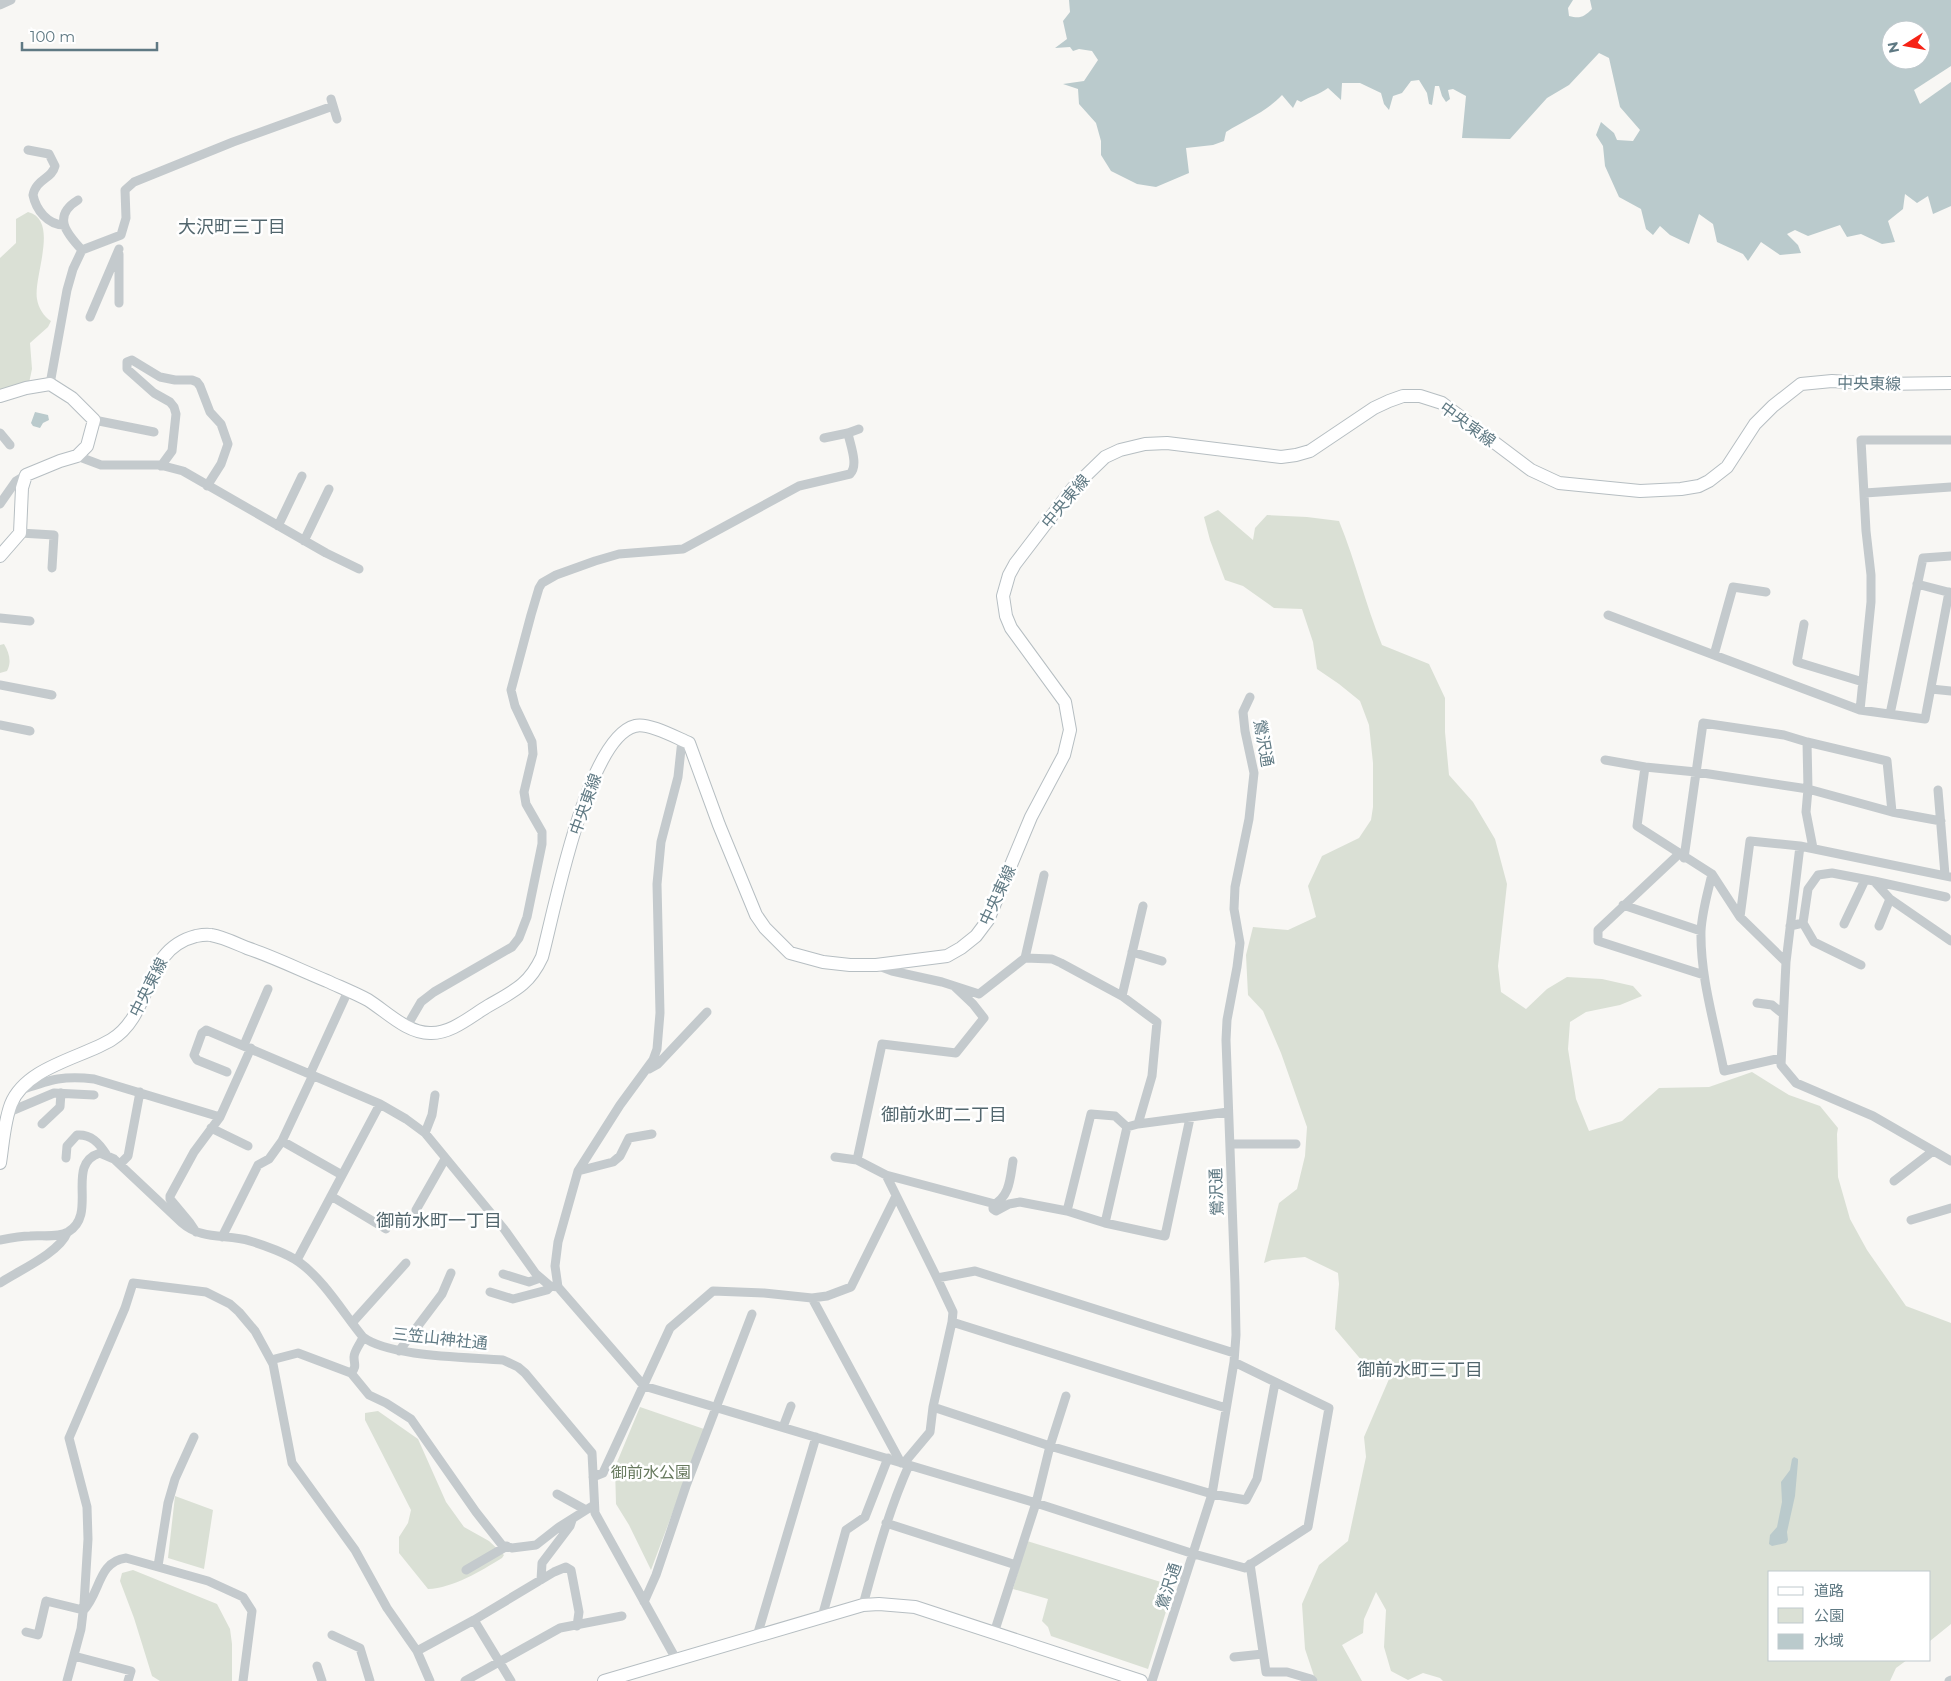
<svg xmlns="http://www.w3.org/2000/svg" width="1951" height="1681" font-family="Montserrat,'Noto Sans JP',sans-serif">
<rect width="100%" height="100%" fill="#f8f7f4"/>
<path fill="#dae0d5" d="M28,212C60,220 33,277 37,299C38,307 44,317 51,321L48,327L30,343L32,369L29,383L0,390V258L16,243V219Z
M1218,510L1253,540L1255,528L1267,515L1307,517L1339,521C1356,562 1365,604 1382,645L1429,664L1445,698V732L1449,775L1473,802L1495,839L1507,884L1498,966L1501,992L1526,1009L1547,989L1567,977L1602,979L1633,986L1642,996L1620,1005L1586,1012L1570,1022L1568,1049L1576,1099L1589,1131L1622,1121L1659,1088L1709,1087L1752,1072L1789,1095L1820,1106L1838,1128L1837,1134L1838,1177L1850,1219L1867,1250L1906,1306L1951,1323V1624L1930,1641V1572H1770V1660H1907L1896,1668L1890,1681H1443L1440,1678L1423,1673L1408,1680L1391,1671L1384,1647L1386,1610L1376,1592L1364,1619L1363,1633L1342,1645L1362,1681H1318L1315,1679L1305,1649L1302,1604L1319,1565L1348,1541L1366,1457L1364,1437L1389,1379L1363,1362L1335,1329L1339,1284L1338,1273L1305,1257L1272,1260L1264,1263L1279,1203L1297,1189L1305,1156L1307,1127L1281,1053L1263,1011L1248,995L1246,955L1253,927L1288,930L1316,917L1308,886L1322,856L1359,838L1371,820L1373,807V763L1369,725L1360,701L1339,684L1317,669L1313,642L1302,609L1274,608L1243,586L1225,580L1210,540L1204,517Z
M4,644C9,652 12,662 7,671L0,673V645Z
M640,1407L704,1429L651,1570L629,1525L616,1504L615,1467Z
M378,1411L418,1439L446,1502L464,1527L489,1541L504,1555L502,1558C481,1571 453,1588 428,1589L399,1553V1537L408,1523L411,1510L365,1420V1413Z
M175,1496L213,1510L204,1569L168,1558Z
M1027,1541L1174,1586L1148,1669L1051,1636L1048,1627L1042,1621L1048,1599L1013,1589Z
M133,1570L217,1604L230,1629L232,1644V1681H160L152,1676L134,1618L120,1581L122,1573Z"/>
<path fill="#bacacc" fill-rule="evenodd" d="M1069,0H1573L1568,8L1569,16C1580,19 1584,17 1592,9L1590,0H1951V206L1933,214L1928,196L1917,203L1905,194L1903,209L1888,221L1895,242L1882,244L1861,234L1847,237L1840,225L1808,236L1795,230L1787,234L1798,245L1801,253L1780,255L1761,242L1748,261L1743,254L1717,242L1713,224L1699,214L1689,244L1670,235L1660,226L1653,235L1646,229L1641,209L1619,197L1605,166L1603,146L1596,135L1601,122L1614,133L1617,140L1633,141L1640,130L1620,107L1609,58L1599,53L1569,85L1547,98L1510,139L1462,138L1466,96L1453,89L1448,90L1450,99L1446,102L1442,96L1439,86H1435L1432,105L1429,104L1427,93L1419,80L1411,81L1402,93L1393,96L1389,110L1384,104L1381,93L1360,83H1342L1341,100L1328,88C1319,95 1310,96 1301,102L1297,100L1293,108L1282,95C1265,113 1246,119 1226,132L1224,141L1213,145L1186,148L1189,173L1156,187L1137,184L1111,171L1101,155V141L1096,123L1079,104L1078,89L1063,84L1084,81L1098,60L1092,51L1079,49L1073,51L1070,47L1055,48L1067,39L1063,21L1070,12ZM1891,30H1921V60H1891Z
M35,412L48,415L49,420L43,423L40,428L33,426L31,423Z
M1794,1457L1798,1459V1462L1795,1496L1787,1532L1788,1540L1786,1543L1772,1546L1769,1544L1770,1535L1777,1527L1782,1502L1781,1482L1790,1470L1792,1459Z"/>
<path fill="#f8f7f4" d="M1951,66V82L1920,104L1914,90Z"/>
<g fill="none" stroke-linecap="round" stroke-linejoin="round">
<defs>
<path id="secondary" d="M0,396L26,388L50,384L72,398L94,420L87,446L77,456L60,461L26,475L22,488L20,533L0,556
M0,1163C3,1144 4,1122 11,1104C26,1067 81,1058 111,1040C154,1014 141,950 196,936C201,935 206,934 211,935C223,937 235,943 247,948C274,957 300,970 327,981C340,987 355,993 368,1000C387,1012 407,1033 430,1033C451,1034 471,1016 488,1006C514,991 529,985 542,957C554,912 587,738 635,726C648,722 677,738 689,743L719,825L756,915L765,928L790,953L823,962L850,965H876L947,956L961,948L976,936L988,920L1031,817L1064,755L1070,730L1065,702L1011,628L1006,616L1003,596L1009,575L1015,564L1073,488L1105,457L1120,450L1145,444L1167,443L1281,457L1296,455L1310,451L1374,408L1389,401L1403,396H1420L1442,403L1531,470L1559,483L1640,491L1681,489L1699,486L1709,481L1727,467L1755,424L1773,406L1801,384L1832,381L1880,384L1951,383
M604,1681L863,1605L879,1604L915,1607L1141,1681"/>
</defs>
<use href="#secondary" stroke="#b6bec2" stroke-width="14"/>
<path stroke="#c4cacd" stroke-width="9" d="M0,5L11,0
M331,99L337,119
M28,150L49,154L55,166C52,179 36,179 33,195C36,210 48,225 64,225
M78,200C52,216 66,233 82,250
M119,254V303
M90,317L119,249
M50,384L67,290L73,269L82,250L121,235L126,218L125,190L134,182L233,142L333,106
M94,420L154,432
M0,433L10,445
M824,438L848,433L859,429
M77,456L101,465H160L183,471L326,553L359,569
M161,466L172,451L176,414L174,407L170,402L154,393L127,369V362L132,360L160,377L175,380H192L197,382L200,386L210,412L221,424L228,444L221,464L207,486
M1865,493L1951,487
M0,504L16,481L26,475
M278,526L302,476
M20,533L54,535L52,568
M304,541L329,489
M1917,584L1951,593
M1608,615L1860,710L1925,719L1949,592
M0,618L30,621
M1804,624L1797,662L1863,682
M1714,655L1733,587L1766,592
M0,685L52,695
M1931,689L1951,691
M1860,710L1871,602V575L1866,531L1861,440H1951
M1890,714L1923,558L1951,556
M0,725L30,731
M682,740L678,777L661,842L657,884L660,1013L657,1049L653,1060L620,1105L578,1171L558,1242L555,1266L558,1287L644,1386L1036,1503L1194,1554L1245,1568L1308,1527L1329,1408L1234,1362
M1807,742L1887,761L1892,812
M1605,760L1645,767
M1938,790L1945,875
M1800,846L1786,962L1781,1065L1796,1083L1873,1116L1951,1161
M1679,854L1598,930V941L1704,975
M1684,858L1703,723L1784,735L1807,742L1808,789L1806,812L1813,848
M1712,874C1708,892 1702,911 1701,931C1700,977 1715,1025 1724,1071L1781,1058
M1874,881L1946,897
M1623,905L1701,931
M1740,917L1750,841L1800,846L1951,877
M1803,923L1814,942L1861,965
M1844,924L1865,880
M1790,926L1803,923L1808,889L1818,875L1832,873L1874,881L1890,899L1951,941
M1879,926L1890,899
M1132,952L1162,961
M1025,958L1052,959L1061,963L1122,996L1157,1022L1152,1076L1138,1124
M1786,962L1740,917L1712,874L1637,826L1645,767L1696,772L1808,789L1892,812L1941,821
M879,966L892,971L942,982L979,994L1025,958L1044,875
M954,986L973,1004L984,1018L956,1053L882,1044L857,1160L886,1175L995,1204
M1122,996L1143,906
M1757,1003L1772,1005L1783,1014
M407,1026L421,1002L434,992L512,947L519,938L527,917L542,844V832L526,804L524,792L533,754L532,742L515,706L511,690L531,615L539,588L542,583L556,575L595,561L619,554L683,549L799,486L850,474C859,465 850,445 848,433
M244,1045L268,989
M649,1069L658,1064L707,1012
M227,1072L197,1060L194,1055L202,1033L206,1030L380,1104L406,1119L425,1133L504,1229L536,1274L550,1286L558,1287
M310,1074L348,991
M21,1090C50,1080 63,1075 94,1079L220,1117
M9,1112L54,1093L94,1095
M42,1124L60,1107L61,1093
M1127,1127L1115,1116L1091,1114L1067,1211L1105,1223L1165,1236L1190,1118
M211,1128L248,1146
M425,1133L432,1115L435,1095
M282,1141L313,1075
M1230,1144H1296
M835,1157L857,1160
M66,1158L67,1146L77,1135C91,1134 99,1143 106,1154
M1013,1161C1010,1179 1010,1196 993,1205V1209L996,1211L1009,1204L1020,1202L1067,1211
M120,1164L128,1156L140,1092
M578,1171L613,1162L620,1156L629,1138L652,1134
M886,1175L937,1278L975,1271L1234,1353
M1894,1181L1933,1151
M331,1196L386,1229
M416,1210L445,1159
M1911,1220L1951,1208
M1105,1223L1127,1127L1138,1124L1228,1112
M196,1232L190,1223L170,1199V1196L194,1152L220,1117L251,1048
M222,1237L258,1165L269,1159L282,1141L342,1175
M0,1240C10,1238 20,1236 30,1236C43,1235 57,1238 68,1232C99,1214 64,1164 100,1153L114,1159L182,1223C201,1240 227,1234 250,1241C264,1245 288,1254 299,1262C324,1280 344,1314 363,1337C389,1357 469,1357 503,1360L518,1367L525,1373L592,1453L595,1513L676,1659
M297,1260L380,1104
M503,1274L529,1282L540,1278
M0,1283C18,1271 59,1253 67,1233
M490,1292L513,1299L547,1290L551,1286
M812,1298L901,1463
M952,1322L1226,1408
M352,1323L406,1263
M399,1351L442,1294L451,1273
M271,1360L298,1353L351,1373L369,1395L386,1403L411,1419L476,1512L502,1545L512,1548L536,1545L559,1527L594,1505
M351,1373C357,1367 354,1364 354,1357C354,1351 361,1343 363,1337
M933,1407L1050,1446L1212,1494L1246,1500L1257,1479L1275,1383
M783,1427L791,1406
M904,1463L930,1432L933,1407L952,1322L953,1312L937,1278
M593,1477L603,1473L670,1328L713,1291L764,1293L812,1298L827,1296L851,1287L896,1196
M557,1494L586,1510
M886,1523L1016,1565
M1250,1564L1266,1672H1287L1311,1679L1313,1681
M158,1566L168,1503L175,1479L194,1437
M466,1570L507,1546
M541,1580L542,1563L570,1526L572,1520
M644,1602L656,1575L686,1486L752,1314
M863,1605C876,1557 889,1510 909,1465
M83,1611C101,1593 97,1562 126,1558L208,1581L243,1597L252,1611L243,1681
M822,1617L846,1530L865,1517L888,1458
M474,1620L511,1681
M26,1632L38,1635L46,1601L83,1610
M994,1633L1036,1503L1050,1446L1066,1396
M332,1635L360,1648L370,1681
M757,1636L816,1437
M417,1651L474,1620L554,1572L566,1567L571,1570L579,1612L577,1626
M74,1656L131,1671L128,1681
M1234,1657L1263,1654
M317,1666L322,1681
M67,1681L81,1629L84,1604L88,1539L87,1507L69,1438L125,1308L133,1283L206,1292L230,1304L239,1312L255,1331L273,1364L292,1463L355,1550L387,1608L417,1651L430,1681
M465,1681L560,1628L622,1616
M1152,1681L1212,1494L1234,1362L1236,1335L1235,1284L1226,1040L1227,1020L1237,967L1240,943L1234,909L1235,887L1249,819L1254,773L1245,731L1243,712L1250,697
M1949,1681L1951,1680"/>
<use href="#secondary" stroke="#fff" stroke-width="12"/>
</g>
<g text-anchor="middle" stroke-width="5" stroke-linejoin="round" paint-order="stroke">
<g font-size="16" fill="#5f7983" stroke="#fff">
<text transform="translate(1869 383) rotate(1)" y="6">中央東線</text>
<text transform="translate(1468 424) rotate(36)" y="6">中央東線</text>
<text transform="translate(1065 501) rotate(-50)" y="6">中央東線</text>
<text transform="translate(1264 743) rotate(80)" y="6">鶯沢通</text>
<text transform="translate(585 804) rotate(-70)" y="6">中央東線</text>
<text transform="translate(997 895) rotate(-65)" y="6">中央東線</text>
<text transform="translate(148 987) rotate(-63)" y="6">中央東線</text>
<text transform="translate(1216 1192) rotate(-92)" y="6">鶯沢通</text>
<text transform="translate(440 1338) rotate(6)" y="6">三笠山神社通</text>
<text transform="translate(1168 1586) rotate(-72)" y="6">鶯沢通</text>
</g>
<g font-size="16" fill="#687a5f" stroke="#fff">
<text x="651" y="1478">御前水公園</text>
</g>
<g font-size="18" fill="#52666d" stroke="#fff">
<text x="232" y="233">大沢町三丁目</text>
<text x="944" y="1121">御前水町二丁目</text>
<text x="439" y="1227">御前水町一丁目</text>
<text x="1420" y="1376">御前水町三丁目</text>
</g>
</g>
<rect x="1768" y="1571" width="162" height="90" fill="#ffffff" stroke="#bfc9cd"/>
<rect x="1778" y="1587" width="25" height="8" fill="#ffffff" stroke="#bfc9cd"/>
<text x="1814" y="1596" font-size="15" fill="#5f7983">道路</text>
<rect x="1778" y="1608" width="25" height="15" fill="#dae0d5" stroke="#bfc9cd"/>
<text x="1814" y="1621" font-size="15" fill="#5f7983">公園</text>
<rect x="1778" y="1634" width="25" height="15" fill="#bacacc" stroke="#bfc9cd"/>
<text x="1814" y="1646" font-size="15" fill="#5f7983">水域</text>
<g transform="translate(1906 45) rotate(259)"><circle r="24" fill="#ffffff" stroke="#bfc9cd"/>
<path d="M0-4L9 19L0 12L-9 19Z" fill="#f62316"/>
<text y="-8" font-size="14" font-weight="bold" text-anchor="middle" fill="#5f7983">N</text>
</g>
<path d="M22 42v8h135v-8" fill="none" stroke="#5f7983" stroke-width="2.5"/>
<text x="30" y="42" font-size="15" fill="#5f7983" stroke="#ffffff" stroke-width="4" paint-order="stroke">100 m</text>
</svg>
